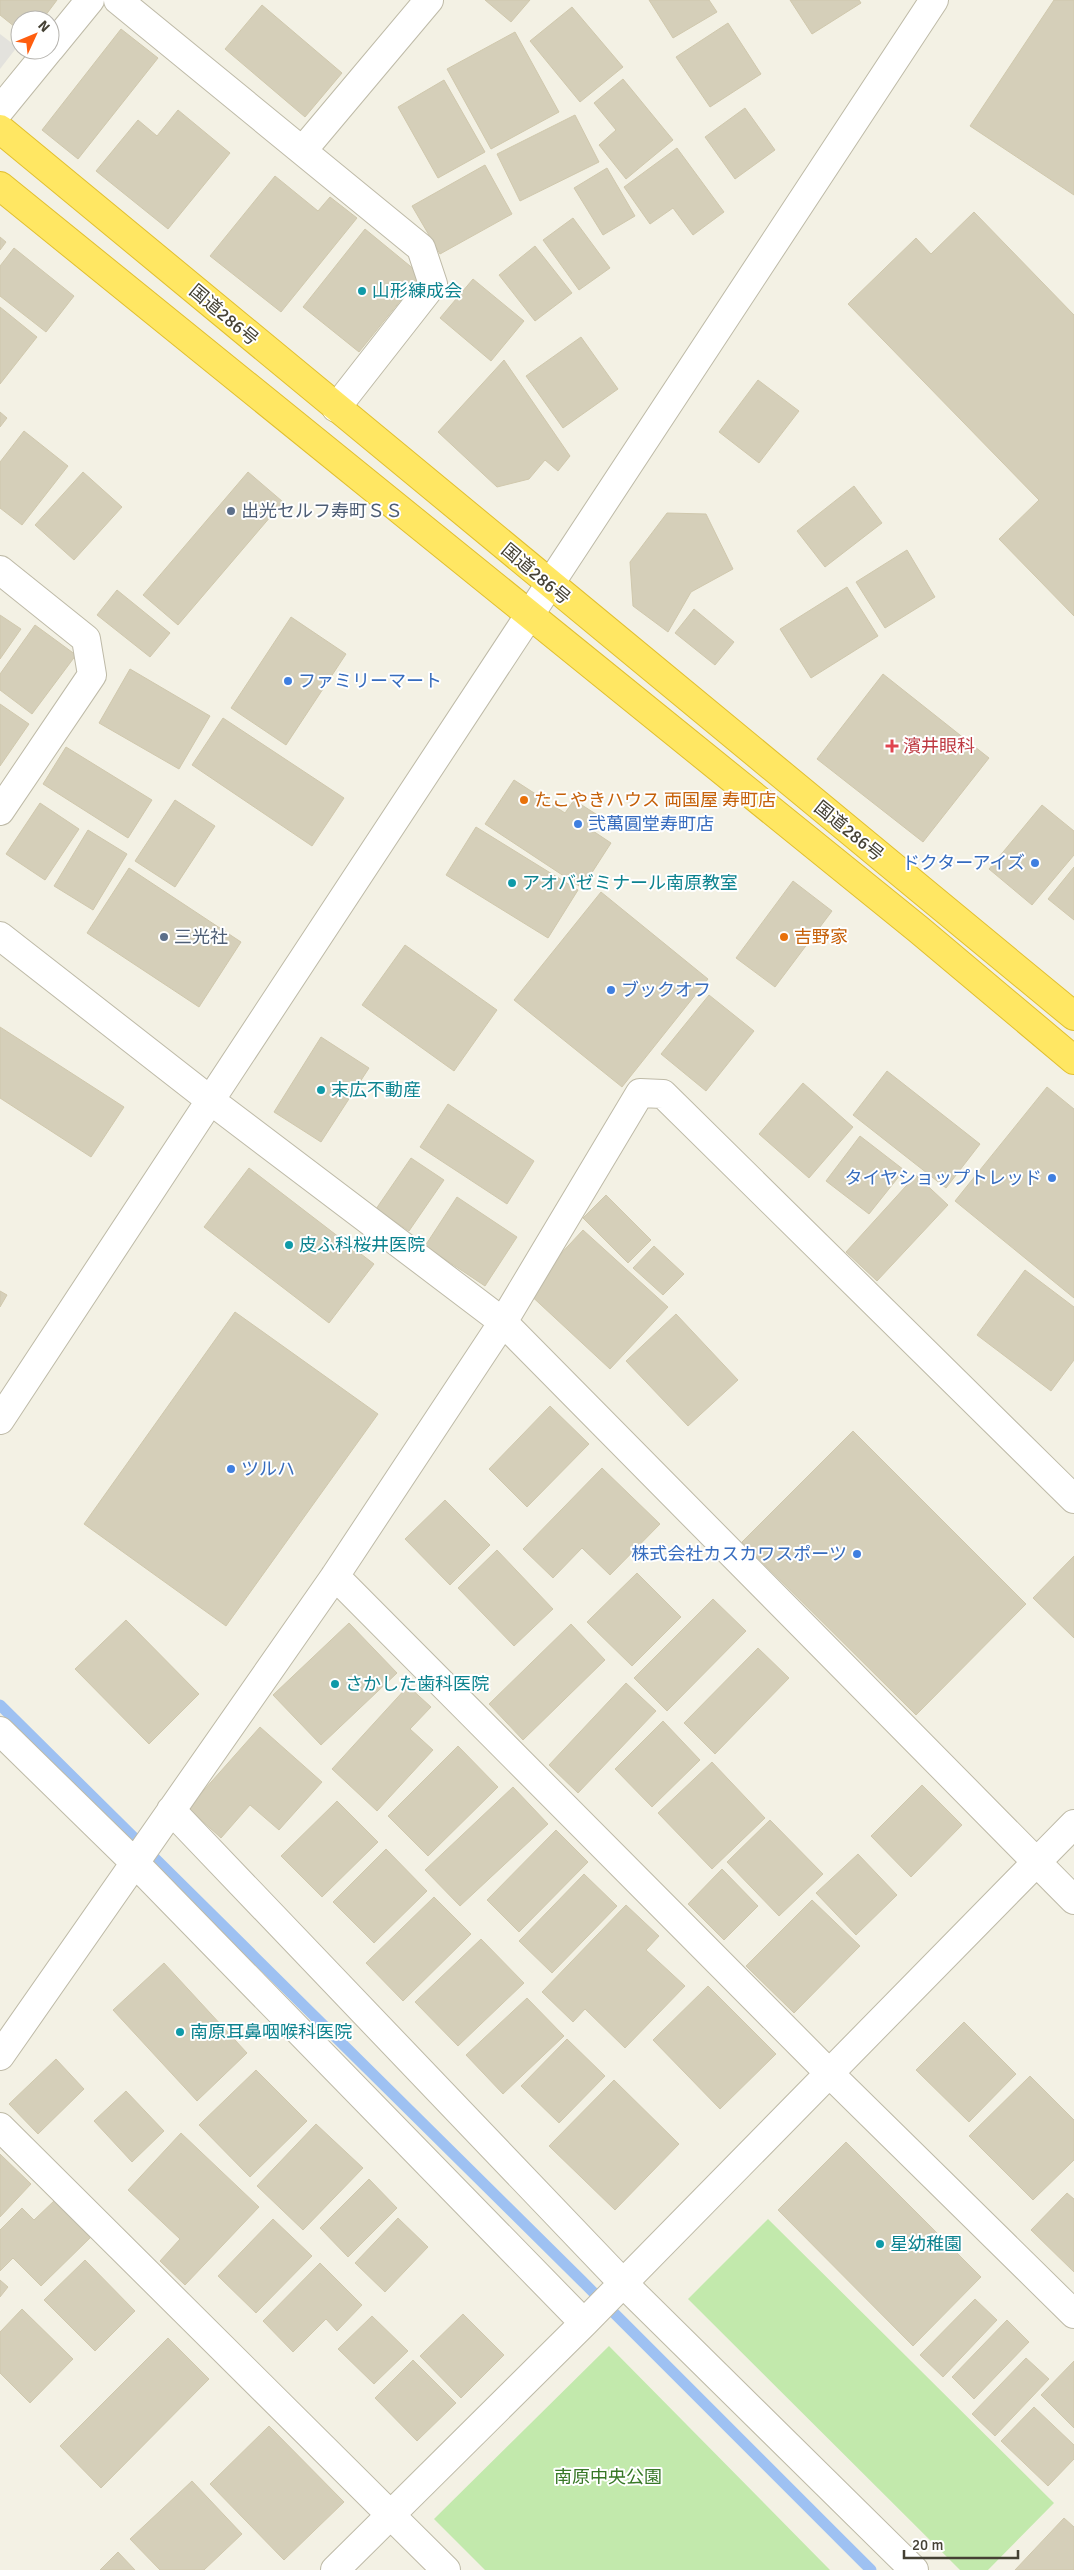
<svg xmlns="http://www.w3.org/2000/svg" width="1074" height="2570" font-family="Signika,'Noto Sans JP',sans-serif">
<rect width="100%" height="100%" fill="#f3f1e4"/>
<path fill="#c2e9ac" d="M768,2219L1054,2503L988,2570H960L688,2299Z
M609,2346L830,2570H485L434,2519Z"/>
<path fill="#e3e2dd" d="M0,34L17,47L0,69Z"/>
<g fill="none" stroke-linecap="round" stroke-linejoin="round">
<path stroke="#9ec1f2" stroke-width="11" d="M0,1705L581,2280L871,2570"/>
</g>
<path fill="#d5cfb9" stroke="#d0c8ad" d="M0,0H57L42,20H20V31L0,15Z
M485,0H530L511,22Z
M649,0H709L717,12L673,38Z
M790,0H859L861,3L812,34Z
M1054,0H1074V195L970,126Z
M262,5L342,73L305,117L225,49Z
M572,7L623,67L580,102L530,41Z
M728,23L761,74L710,107L676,57Z
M121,29L158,58L78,159L42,130Z
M515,32L559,112L491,149L447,69Z
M623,79L673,140L626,179L599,145L616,130L594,103Z
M444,80L485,152L438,178L398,107Z
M745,108L775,150L735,179L705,137Z
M178,110L230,153L168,229L96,171L138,120L157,136Z
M575,115L599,162L520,201L497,154Z
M677,148L724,212L693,235L673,208L650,224L624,187Z
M485,165L512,214L440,254L412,206Z
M607,168L635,216L603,235L574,188Z
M275,176L318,211L330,197L357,218L281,312L210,256Z
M974,212L1074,315V616L999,539L1039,500L848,304L916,238L931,254Z
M573,218L610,268L579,290L543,240Z
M365,229L421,275L359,352L303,307Z
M0,237L6,242L0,250Z
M535,246L572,293L535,321L499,275Z
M14,248L74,296L46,332L0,296V266Z
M473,279L524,321L491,361L440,318Z
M0,307L37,337L0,384Z
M581,337L618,389L563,428L526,376Z
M504,360L570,456L558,471L545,460L529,479L497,487L438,432Z
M758,380L799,411L759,463L719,432Z
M0,412L7,418L0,427Z
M24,431L68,466L22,525L0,508V462Z
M83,472L122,507L74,560L35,525Z
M248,472L283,502L178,625L143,595Z
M854,486L882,523L825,567L797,531Z
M667,513L706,514L733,569L691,592L668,632L633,606L630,562Z
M907,550L935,597L885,628L856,582Z
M847,587L878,636L811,678L780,629Z
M117,590L170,633L150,657L97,615Z
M694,609L734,642L715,665L675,633Z
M0,615L21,629L0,659Z
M291,617L346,654L286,745L231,708Z
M35,625L76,655L32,714L0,690V674Z
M130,669L210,716L179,769L99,723Z
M883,674L989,758L923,842L817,759Z
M0,704L29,724L0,766Z
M223,718L344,798L312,846L192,765Z
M66,747L152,800L128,838L43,784Z
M514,780L565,813L574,800L599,816L590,829L611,843L582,888L485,824Z
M175,800L215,826L175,887L135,861Z
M40,803L79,829L45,880L6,854Z
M1042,805L1074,831V855L1032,905L989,869Z
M476,827L578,890L548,938L446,875Z
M88,830L127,854L93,910L54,886Z
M1074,867V920L1048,899Z
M129,868L241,942L199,1007L87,933Z
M793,881L832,911L775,987L736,958Z
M601,892L708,979L622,1087L514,1000Z
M405,945L497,1010L454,1071L362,1005Z
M709,995L754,1031L706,1091L661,1054Z
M0,1027L124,1107L91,1157L0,1098Z
M321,1037L369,1068L321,1142L274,1112Z
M887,1071L980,1144L946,1188L853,1115Z
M803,1083L853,1127L809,1178L759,1134Z
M1047,1087L1074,1109V1298L955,1201Z
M448,1104L534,1161L507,1204L420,1147Z
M860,1136L904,1170L869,1214L826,1181Z
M411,1158L444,1180L409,1231L376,1209Z
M249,1168L374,1264L329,1323L204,1227Z
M916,1175L948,1205L877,1281L846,1252Z
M606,1195L651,1240L628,1263L583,1218Z
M457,1197L517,1237L485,1286L425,1246Z
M583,1230L668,1307L610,1369L526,1291Z
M654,1246L684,1274L663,1295L633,1268Z
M1025,1270L1074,1307V1360L1051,1391L977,1335Z
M0,1291L7,1295L0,1307Z
M235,1312L378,1414L226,1626L84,1524Z
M676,1314L738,1380L688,1426L626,1361Z
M550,1406L589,1444L527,1507L489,1469Z
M853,1431L1026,1604L916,1715L742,1542Z
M602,1468L660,1524L610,1575L582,1548L553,1578L523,1549Z
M445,1500L490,1545L450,1585L405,1539Z
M497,1550L553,1609L514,1646L458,1588Z
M1074,1556V1638L1033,1598Z
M637,1573L681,1617L632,1666L587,1622Z
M713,1599L746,1631L667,1711L634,1678Z
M126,1620L199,1694L149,1744L75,1669Z
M349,1623L397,1673L321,1745L273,1695Z
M571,1624L605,1660L523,1740L489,1704Z
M758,1648L789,1678L715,1754L684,1723Z
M626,1683L656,1711L578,1793L549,1765Z
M408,1686L431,1707L410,1729L433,1750L377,1811L332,1769Z
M663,1721L700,1760L652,1807L615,1769Z
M260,1727L322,1782L279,1830L250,1805L221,1838L188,1808Z
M458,1746L498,1787L428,1856L388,1816Z
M712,1762L765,1818L712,1869L658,1813Z
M922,1785L962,1825L911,1877L871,1836Z
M513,1787L548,1824L460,1906L425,1870Z
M337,1801L378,1842L322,1897L281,1856Z
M770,1820L823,1874L779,1916L727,1862Z
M556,1830L588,1862L519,1932L487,1900Z
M386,1849L427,1891L374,1943L333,1902Z
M858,1854L897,1895L856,1935L816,1893Z
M722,1869L758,1906L724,1940L688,1904Z
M584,1874L617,1906L552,1973L519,1941Z
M434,1897L471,1934L403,2001L366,1963Z
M812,1900L860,1946L794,2013L746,1966Z
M626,1905L659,1936L646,1950L685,1986L625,2048L585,2009L573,2022L542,1992Z
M481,1939L524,1983L458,2046L415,2002Z
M164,1963L247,2053L197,2101L113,2010Z
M708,1986L776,2054L720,2109L653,2040Z
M527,1998L564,2036L503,2094L466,2055Z
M964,2022L1016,2074L969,2122L916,2070Z
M567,2039L605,2076L559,2123L521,2086Z
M56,2059L84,2089L38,2134L9,2104Z
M256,2070L307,2121L250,2177L199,2125Z
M1030,2076L1074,2120V2160L1033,2200L969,2136Z
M614,2080L679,2144L615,2210L549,2146Z
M126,2091L164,2131L132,2162L94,2121Z
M316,2124L363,2168L303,2230L257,2186Z
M181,2133L259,2207L185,2285L160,2261L180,2239L128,2190Z
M846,2142L981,2277L913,2346L778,2210Z
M0,2154L31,2184L0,2217Z
M369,2179L397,2208L348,2257L320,2228Z
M1067,2193L1074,2199V2272L1031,2230Z
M55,2200L92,2236L41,2286L13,2258L0,2271V2230L22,2208L34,2220Z
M398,2218L428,2247L385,2292L355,2263Z
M273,2219L312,2256L256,2313L218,2276Z
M85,2260L135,2311L95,2351L44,2300Z
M320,2263L362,2305L337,2331L326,2319L293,2352L263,2321Z
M0,2280L8,2287L0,2297Z
M975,2299L997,2320L943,2377L920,2355Z
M22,2309L73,2359L30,2403L0,2373V2332Z
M463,2314L504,2355L461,2398L420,2356Z
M372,2316L408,2351L374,2384L338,2349Z
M1007,2320L1029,2342L974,2399L952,2377Z
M168,2338L209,2379L101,2488L60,2446Z
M1026,2358L1049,2379L995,2436L972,2414Z
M413,2360L456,2403L417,2441L375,2398Z
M1074,2361V2428L1041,2395Z
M1034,2407L1074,2445V2459L1048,2486L1001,2441Z
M269,2426L344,2502L284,2560L210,2484Z
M192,2481L242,2534L204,2570H160L130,2539Z
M1064,2518L1074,2527V2570H1015Z
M118,2552L135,2570H100Z"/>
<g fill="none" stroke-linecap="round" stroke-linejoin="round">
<defs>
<path id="minor" d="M118,0L421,248L433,284L336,408
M50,49L90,0
M0,110L49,50
M303,150L429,0
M0,570L86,639L92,675L0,811
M0,936L210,1100L503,1322L1074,1900
M0,1420L934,0
M335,1576L829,2073L1074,2314
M0,1731L136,1864L584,2323
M171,1810L623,2283L914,2570
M0,2056L335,1576L503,1322L640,1093L663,1094L1074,1499
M0,2127L446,2570
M335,2570L584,2323L1074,1824"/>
<path id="highway" d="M0,129L1074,1016
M0,186L918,929L1074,1060"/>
</defs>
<use href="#minor" stroke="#bebaa7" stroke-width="30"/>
<use href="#highway" stroke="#e1bf30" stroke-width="30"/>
<use href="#minor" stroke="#fff" stroke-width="28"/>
<use href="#highway" stroke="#ffe763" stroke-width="28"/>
</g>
<g fill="#0f9aa8" stroke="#fff" stroke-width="2">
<circle cx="362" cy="291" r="5"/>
<circle cx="512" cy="883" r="5"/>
<circle cx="321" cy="1090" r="5"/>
<circle cx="289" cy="1245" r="5"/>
<circle cx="335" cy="1684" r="5"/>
<circle cx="180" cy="2032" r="5"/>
<circle cx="880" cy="2244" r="5"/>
</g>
<g fill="#5c6f8a" stroke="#fff" stroke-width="2">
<circle cx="231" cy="511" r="5"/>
<circle cx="164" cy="937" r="5"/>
</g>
<g fill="#3f7fe0" stroke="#fff" stroke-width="2">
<circle cx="288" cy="681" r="5"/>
<circle cx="578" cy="824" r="5"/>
<circle cx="1035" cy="863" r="5"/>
<circle cx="611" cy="990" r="5"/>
<circle cx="1052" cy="1178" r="5"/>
<circle cx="231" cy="1469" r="5"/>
<circle cx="857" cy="1554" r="5"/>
</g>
<path fill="#e0444e" stroke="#fff" stroke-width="2" d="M889.5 738.5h5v5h5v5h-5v5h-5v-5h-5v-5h5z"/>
<g fill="#e8710a" stroke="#fff" stroke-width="2">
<circle cx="524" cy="800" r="5"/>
<circle cx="784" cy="937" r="5"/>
</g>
<g text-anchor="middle" stroke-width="4" stroke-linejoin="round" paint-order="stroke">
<g font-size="18" fill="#0d838f" stroke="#fff" text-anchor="start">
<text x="372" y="297">山形練成会</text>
<text x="522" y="889">アオバゼミナール南原教室</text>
<text x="331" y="1096">末広不動産</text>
<text x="299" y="1251">皮ふ科桜井医院</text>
<text x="345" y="1690">さかした歯科医院</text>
<text x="190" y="2038">南原耳鼻咽喉科医院</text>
<text x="890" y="2250">星幼稚園</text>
</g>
<g font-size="18" fill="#454134" stroke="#fff">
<text transform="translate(224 315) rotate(40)" y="6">国道286号</text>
<text transform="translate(536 574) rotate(40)" y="6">国道286号</text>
<text transform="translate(849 831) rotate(39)" y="6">国道286号</text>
</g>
<g font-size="18" fill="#4e5e75" stroke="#fff" text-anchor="start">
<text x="241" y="517">出光セルフ寿町ＳＳ</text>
<text x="174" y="943">三光社</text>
</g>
<g font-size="18" fill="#366cbe" stroke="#fff" text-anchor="start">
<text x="298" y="687">ファミリーマート</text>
<text x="588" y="830">弐萬圓堂寿町店</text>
<text x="1025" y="869" text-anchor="end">ドクターアイズ</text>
<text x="621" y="996">ブックオフ</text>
<text x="1042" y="1184" text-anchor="end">タイヤショップトレッド</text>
<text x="241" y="1475">ツルハ</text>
<text x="847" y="1560" text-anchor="end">株式会社カスカワスポーツ</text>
</g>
<g font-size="18" fill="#be3a42" stroke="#fff" text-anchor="start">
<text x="903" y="752">濱井眼科</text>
</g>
<g font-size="18" fill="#c56008" stroke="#fff" text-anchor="start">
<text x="534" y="806">たこやきハウス 両国屋 寿町店</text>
<text x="794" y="943">吉野家</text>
</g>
<g font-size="18" fill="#377826" stroke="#fff">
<text x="608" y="2483">南原中央公園</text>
</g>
</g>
<g transform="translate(35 35) rotate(46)"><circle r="24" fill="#ffffff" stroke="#b5b3ae"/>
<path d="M0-4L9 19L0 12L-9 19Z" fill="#ff5e0f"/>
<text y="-8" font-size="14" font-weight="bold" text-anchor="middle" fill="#454134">N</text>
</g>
<path d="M904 2550v8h114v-8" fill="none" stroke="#454134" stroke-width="2.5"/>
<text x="912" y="2550" font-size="15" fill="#454134" stroke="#ffffff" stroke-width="4" paint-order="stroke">20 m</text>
</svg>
